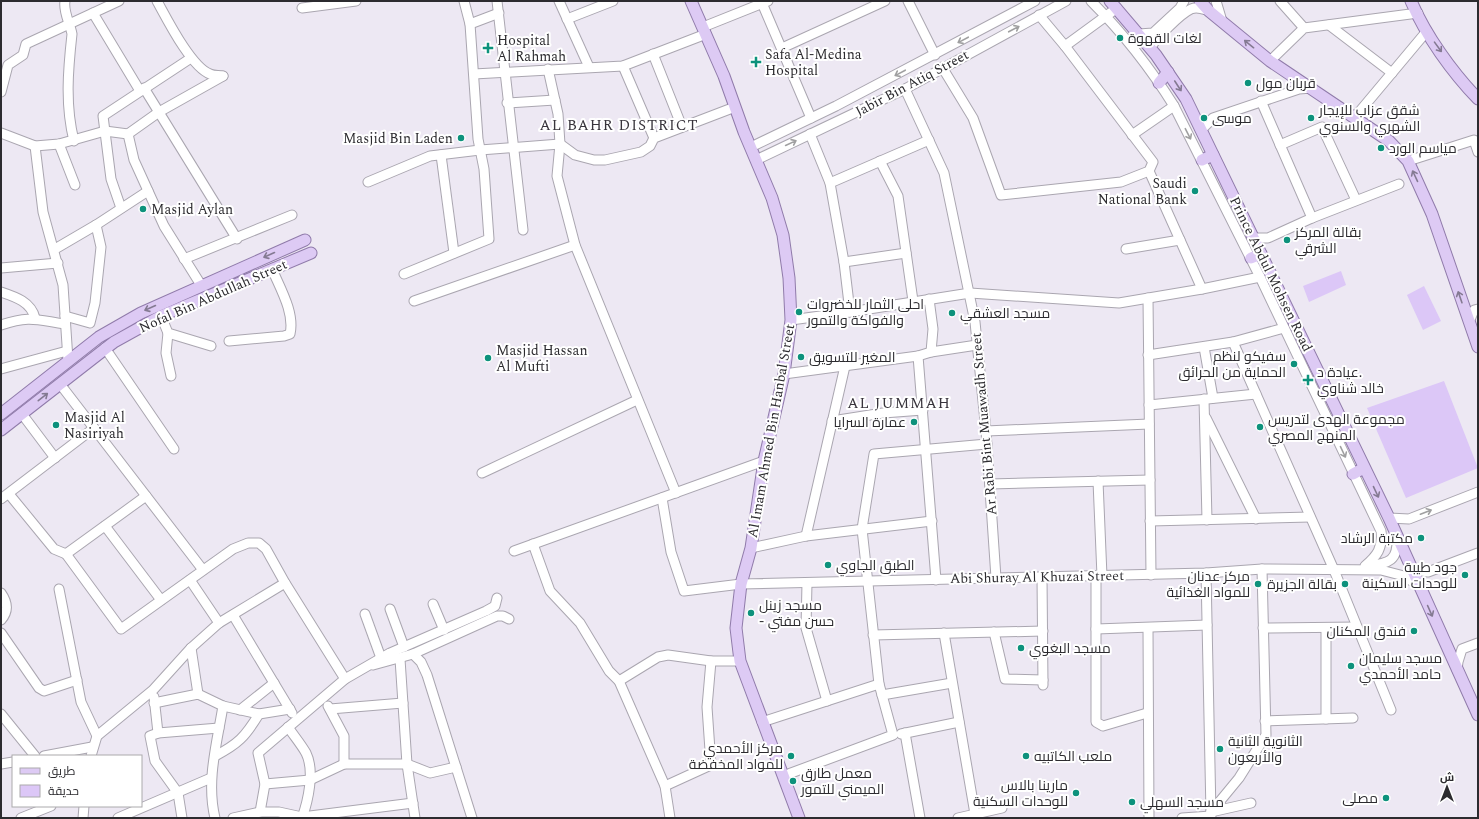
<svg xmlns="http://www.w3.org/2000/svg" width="1479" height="819" font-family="Spectral,Cairo,serif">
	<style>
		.green { fill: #dcc7f7 }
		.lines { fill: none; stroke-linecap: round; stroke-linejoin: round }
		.minor-casing { stroke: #aaa6b0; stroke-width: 11 }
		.major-casing { stroke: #907baa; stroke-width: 13 }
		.minor { stroke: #fff; stroke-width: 9 }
		.major { stroke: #ddcaf4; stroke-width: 11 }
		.oneway { stroke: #a0a0a1 }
		.oneway2 { stroke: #847a92 }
		.poi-dot { fill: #0d927c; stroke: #fff; stroke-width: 1.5 }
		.labels { text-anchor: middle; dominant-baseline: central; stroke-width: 4; stroke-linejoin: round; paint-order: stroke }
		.poi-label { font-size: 14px; fill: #2c2b2f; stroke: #fff; text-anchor: start }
		.street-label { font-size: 14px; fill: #2c2b2f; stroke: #fff }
		.neighbourhood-label { font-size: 15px; letter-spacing: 1px; fill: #38343c; stroke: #fff }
	</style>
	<rect width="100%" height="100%" fill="#ede8f3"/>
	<g class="green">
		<path d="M 1341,271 L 1346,285 L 1309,302 L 1303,286 Z"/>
		<path d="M 1424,286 L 1441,321 L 1423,330 L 1407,295 Z"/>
		<path d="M 1444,381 L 1478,468 L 1406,498 L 1367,408 Z"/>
	</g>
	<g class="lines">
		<g class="minor-casing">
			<g id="minor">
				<path d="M 65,1 C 63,12 70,23 72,34 C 68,70 65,105 74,141"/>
				<path d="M 157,1 C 167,19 191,67 210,74 C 214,76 219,75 223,76"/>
				<path d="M 497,1 L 523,230"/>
				<path d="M 559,1 L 589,67"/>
				<path d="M 908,1 L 935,55"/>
				<path d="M 1091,1 C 1122,32 1151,69 1174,106 L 1260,277 L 1381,531 C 1383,548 1377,556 1365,566"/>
				<path d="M 1216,1 L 1222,21"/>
				<path d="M 1280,1 L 1304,28"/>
				<path d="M 762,3 L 811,118"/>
				<path d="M 302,8 L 356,1"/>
				<path d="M 93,13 L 140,91"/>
				<path d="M 1039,15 L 1065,46 L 1117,8"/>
				<path d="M 567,19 L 613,1"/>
				<path d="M 470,24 L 499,13"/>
				<path d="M 1329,25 L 1392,73"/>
				<path d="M 703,27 L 768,1"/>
				<path d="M 1139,34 L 1153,33 L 1180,8 L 1184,1"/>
				<path d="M 782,48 L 885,1"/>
				<path d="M 1150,48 C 1157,38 1180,14 1191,9 C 1197,6 1203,9 1209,11"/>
				<path d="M 653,54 L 682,127"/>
				<path d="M 1270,61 L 1304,28 L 1418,13"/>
				<path d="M 623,66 L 654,138"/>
				<path d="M 942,67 L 973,118 L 1001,195 L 1121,182 L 1149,171 L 1153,162 L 1065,46"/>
				<path d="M 548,69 L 558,114 L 560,144 L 557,176 L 575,245 L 676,493"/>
				<path d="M 474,74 L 623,66 L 706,34"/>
				<path d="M 144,88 L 237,239"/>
				<path d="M 905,89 L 944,173 L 975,322 L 986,431 L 996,578"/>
				<path d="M 1,92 L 8,65 L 23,55 L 26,44 L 119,1"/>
				<path d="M 1261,101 L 1312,218"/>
				<path d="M 507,103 L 555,100"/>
				<path d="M 1355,117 L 1427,31"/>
				<path d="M 1202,129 L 1213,118 L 1299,89 L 1312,88"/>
				<path d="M 1,133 L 35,146 L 59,144 L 105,131 L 128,134 L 159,112 L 223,76"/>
				<path d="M 128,134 L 134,160 L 164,226 L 201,285"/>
				<path d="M 810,134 L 830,183 L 844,262 L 850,312"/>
				<path d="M 1132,135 L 1174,106"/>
				<path d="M 59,144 L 75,185"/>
				<path d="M 1280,145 L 1322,127 L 1356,200"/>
				<path d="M 35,146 L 43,212 L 63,285 L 68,360"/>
				<path d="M 751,147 L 836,106 L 1035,1"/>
				<path d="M 441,155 L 454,253"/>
				<path d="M 756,160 L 905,89 L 1066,1"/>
				<path d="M 880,161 L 898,196 L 913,301"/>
				<path d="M 1408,161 L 1474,140 L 1478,152"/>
				<path d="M 1149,171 L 1202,289"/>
				<path d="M 368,182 L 430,156 L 480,150 L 560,144 L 575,155 L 594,160 L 605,160 L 641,152 L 650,146 L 654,138 L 735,107"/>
				<path d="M 830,183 L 929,140"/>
				<path d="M 121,208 L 111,179 L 103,116 L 191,58"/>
				<path d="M 1252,238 L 1268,238 L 1312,218 L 1399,184"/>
				<path d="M 55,249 L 96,225 L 148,191"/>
				<path d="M 1126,249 L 1180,240"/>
				<path d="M 184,259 L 292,215"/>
				<path d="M 844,262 L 906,253"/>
				<path d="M 1,268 L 58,263"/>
				<path d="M 404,274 L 489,239 L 484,169 L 478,139 L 470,24 L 464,1"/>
				<path d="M 1,292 C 16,297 31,302 35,318"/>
				<path d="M 1148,298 L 1151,575"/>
				<path d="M 929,299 L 933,329 L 931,352"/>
				<path d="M 414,301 L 575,245"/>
				<path d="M 65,316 L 90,323 L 95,303 L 101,247 L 96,225"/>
				<path d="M 161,316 L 168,333 L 211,346"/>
				<path d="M 791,320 L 850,312 L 970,293 L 1119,303 L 1202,289 L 1260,277"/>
				<path d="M 1469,322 L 1474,310 L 1478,309"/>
				<path d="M 1,325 C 30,315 37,320 65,324"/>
				<path d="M 168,333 L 166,353 L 171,376"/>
				<path d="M 229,341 L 284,336 L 290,334 C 295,313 280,288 272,269"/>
				<path d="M 1233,342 L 1334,570 L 1391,710"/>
				<path d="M 1204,347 L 1213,398"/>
				<path d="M 105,348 L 174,449"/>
				<path d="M 1148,355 L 1233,342 L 1284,328"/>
				<path d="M 918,356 L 936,580"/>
				<path d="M 1,369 L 67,351"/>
				<path d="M 784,374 L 918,356 L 931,352 L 977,345"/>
				<path d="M 60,384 L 203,570"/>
				<path d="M 1204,399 L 1207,520"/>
				<path d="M 1149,405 L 1256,394"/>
				<path d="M 22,414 L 55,458"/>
				<path d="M 1206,418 L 1256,519"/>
				<path d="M 832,421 L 883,413 L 923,410"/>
				<path d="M 986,431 L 1149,424"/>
				<path d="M 482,473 L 637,400"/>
				<path d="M 1098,481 L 1102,576"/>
				<path d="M 990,484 L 1150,480"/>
				<path d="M 9,494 L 54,549 L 66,554 L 146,496"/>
				<path d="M 662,498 L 671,552 L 684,591 L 741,584 L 1206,573 L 1262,569 L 1381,570 L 1404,576 L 1419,586"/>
				<path d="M 1,499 L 94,428"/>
				<path d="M 1389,518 L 1409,519 L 1478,492"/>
				<path d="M 1150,521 L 1310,517"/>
				<path d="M 105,526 L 161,600"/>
				<path d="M 806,536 L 845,366"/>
				<path d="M 533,544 L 550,591 L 580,623 L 609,671 L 619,681 L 665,786 L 670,818"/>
				<path d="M 751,548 L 806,536 L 932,521"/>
				<path d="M 514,551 L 764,461"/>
				<path d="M 66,554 L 121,629 L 233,549 L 248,543 L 259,543 L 266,549 L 285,583 L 345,679"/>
				<path d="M 1369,566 C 1389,563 1398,561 1397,538"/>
				<path d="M 1410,569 L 1428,572 L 1478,553"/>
				<path d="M 1206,573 L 1211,814"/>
				<path d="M 1096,576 L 1096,722 L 1103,726 L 1147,713"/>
				<path d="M 1042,577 L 1043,685"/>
				<path d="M 190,580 L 219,623"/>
				<path d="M 807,583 L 806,628 L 827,701"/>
				<path d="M 59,589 L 81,702 L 97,736"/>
				<path d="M 1,593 C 8,603 9,611 1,620"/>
				<path d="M 433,604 L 444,630"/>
				<path d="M 390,609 L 404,647"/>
				<path d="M 365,614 L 381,658"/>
				<path d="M 233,615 L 292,713"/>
				<path d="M 1148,628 L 1149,818"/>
				<path d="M 1263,628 L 1357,627"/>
				<path d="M 1326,628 L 1326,719"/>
				<path d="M 1096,629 L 1207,625"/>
				<path d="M 994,632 L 1005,679 L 1043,680"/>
				<path d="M 1,633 L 39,688 L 44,691 L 77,680"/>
				<path d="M 944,633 L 975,814"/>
				<path d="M 873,635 L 1043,631"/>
				<path d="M 191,648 L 198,694"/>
				<path d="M 413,654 L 421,662 L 427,675 L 472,818"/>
				<path d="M 400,659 L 407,764 L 415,818"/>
				<path d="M 373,665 L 413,654 L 497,616 L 503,616 L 509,619"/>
				<path d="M 1457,670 L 1458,662 L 1462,649 L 1478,643"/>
				<path d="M 619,681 L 658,657 L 668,655 L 711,661 L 740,661"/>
				<path d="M 882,695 L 952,683"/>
				<path d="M 154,697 L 158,733"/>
				<path d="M 154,703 L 198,694 L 223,706 L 259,714 L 290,709"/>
				<path d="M 328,706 L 344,736 L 344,764"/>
				<path d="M 330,709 L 403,703"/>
				<path d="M 240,710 L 274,683"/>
				<path d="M 1,714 L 35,756"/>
				<path d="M 1265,721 L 1353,718"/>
				<path d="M 762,722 L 879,684"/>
				<path d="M 288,727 C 294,736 301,744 306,753 C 315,771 308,801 302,818"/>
				<path d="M 905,733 L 920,818"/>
				<path d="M 901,734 L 959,722"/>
				<path d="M 44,756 L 92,747"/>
				<path d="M 91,756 L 97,736 L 153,690 L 191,648 L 219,623 L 285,583"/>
				<path d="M 215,756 C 238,744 245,737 259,714"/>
				<path d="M 1,764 L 13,762"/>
				<path d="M 783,776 L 893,735 L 879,684 L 862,529 L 874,454 L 987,444"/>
				<path d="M 265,784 L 310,780 L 344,764 L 407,764 L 430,773 L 456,767"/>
				<path d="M 665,786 L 711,765 L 707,707 L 711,661"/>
				<path d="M 260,812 L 265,784 L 258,753 L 345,679 L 390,653 L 486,611 L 495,606 L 497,598"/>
				<path d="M 1211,812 L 1239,778 L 1266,735 L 1262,569"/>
				<path d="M 1211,812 L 1251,803"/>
				<path d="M 21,818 L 51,806"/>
				<path d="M 83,818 L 84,806"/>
				<path d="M 118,818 L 211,778"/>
				<path d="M 182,818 L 178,793 L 155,761 L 150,736 L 158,733 L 219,728"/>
				<path d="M 215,818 C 206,781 217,743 223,706"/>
				<path d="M 233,818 L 260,812 L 279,812 L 302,817 L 413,803"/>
				<path d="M 958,818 L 1002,808"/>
				<path d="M 1182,818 L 1211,816"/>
			</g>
		</g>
		<g class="major-casing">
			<g id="major">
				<path d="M 691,1 L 724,76 L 744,132 L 772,198 L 783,235 L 789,278 L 791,320 L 784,374 L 764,461 L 751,548 L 741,584 L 736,628 L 740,661 L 799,818"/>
				<path d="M 1110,1 L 1156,55 L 1186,99 L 1389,518 L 1478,715"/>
				<path d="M 1200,1 L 1209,11 L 1270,61 L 1389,141 L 1408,161 L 1432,214 L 1478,347"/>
				<path d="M 1411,1 C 1426,36 1452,72 1478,99"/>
				<path d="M 1159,83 L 1168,72"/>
				<path d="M 1202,160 L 1213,155"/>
				<path d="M 1251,258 L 1261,254"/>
				<path d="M 1,414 L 99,337 L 141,313 L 305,240"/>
				<path d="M 1,430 L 114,342 L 161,316 L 311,253"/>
				<path d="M 1353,474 L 1364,468"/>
			</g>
		</g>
		<use href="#minor" class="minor"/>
		<use href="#major" class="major"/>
	</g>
	<defs><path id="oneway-shaft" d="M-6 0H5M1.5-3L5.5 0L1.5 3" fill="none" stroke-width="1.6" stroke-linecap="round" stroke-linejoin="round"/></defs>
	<g class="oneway">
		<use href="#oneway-shaft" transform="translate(1014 29) rotate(-28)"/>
		<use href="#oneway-shaft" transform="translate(963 40) rotate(152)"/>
		<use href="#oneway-shaft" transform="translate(900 73) rotate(152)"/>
		<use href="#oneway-shaft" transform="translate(1188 134) rotate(63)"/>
		<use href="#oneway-shaft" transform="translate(791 143) rotate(-25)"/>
		<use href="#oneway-shaft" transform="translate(1343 452) rotate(65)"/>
		<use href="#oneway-shaft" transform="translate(1426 512) rotate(-21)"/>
	</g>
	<g class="oneway2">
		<use href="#oneway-shaft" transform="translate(1249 44) rotate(-141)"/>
		<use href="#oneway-shaft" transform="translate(1438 47) rotate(54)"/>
		<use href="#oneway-shaft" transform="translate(1178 86) rotate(57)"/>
		<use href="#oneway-shaft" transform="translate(1415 176) rotate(-115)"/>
		<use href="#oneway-shaft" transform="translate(269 255) rotate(156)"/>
		<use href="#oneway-shaft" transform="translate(1460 297) rotate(-109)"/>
		<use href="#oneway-shaft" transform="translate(150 308) rotate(156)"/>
		<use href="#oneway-shaft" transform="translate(43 397) rotate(-38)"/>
		<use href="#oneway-shaft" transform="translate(1376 492) rotate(65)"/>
		<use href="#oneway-shaft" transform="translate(1430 611) rotate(66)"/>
	</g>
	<g class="poi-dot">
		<circle cx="1120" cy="38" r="4"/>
		<path d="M486 42h4v4h4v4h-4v4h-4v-4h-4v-4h4z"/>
		<path d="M754 56h4v4h4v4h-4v4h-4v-4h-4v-4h4z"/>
		<circle cx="1248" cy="83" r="4"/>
		<circle cx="1204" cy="118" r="4"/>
		<circle cx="1311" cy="118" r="4"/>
		<circle cx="461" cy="138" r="4"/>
		<circle cx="1381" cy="148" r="4"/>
		<circle cx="1195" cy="191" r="4"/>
		<circle cx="143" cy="209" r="4"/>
		<circle cx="1287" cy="240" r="4"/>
		<circle cx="799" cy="312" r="4"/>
		<circle cx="952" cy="313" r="4"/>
		<circle cx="801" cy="357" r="4"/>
		<circle cx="488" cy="358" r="4"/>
		<circle cx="1294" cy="364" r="4"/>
		<path d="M1306 374h4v4h4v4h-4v4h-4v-4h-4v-4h4z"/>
		<circle cx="914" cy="422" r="4"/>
		<circle cx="56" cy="425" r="4"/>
		<circle cx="1260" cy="427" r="4"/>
		<circle cx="1421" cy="538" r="4"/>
		<circle cx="828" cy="565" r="4"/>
		<circle cx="1465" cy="575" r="4"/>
		<circle cx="1258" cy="584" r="4"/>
		<circle cx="1345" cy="584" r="4"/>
		<circle cx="751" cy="613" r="4"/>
		<circle cx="1414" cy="631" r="4"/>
		<circle cx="1021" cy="648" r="4"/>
		<circle cx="1351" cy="666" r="4"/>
		<circle cx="1220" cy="749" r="4"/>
		<circle cx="791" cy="756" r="4"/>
		<circle cx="1026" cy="756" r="4"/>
		<circle cx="793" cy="781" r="4"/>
		<circle cx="1076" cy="793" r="4"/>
		<circle cx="1386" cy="798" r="4"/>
		<circle cx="1132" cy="802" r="4"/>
	</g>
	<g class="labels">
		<g class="poi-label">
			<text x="1128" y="38">لغات القهوة</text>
			<text x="497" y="40">Hospital<tspan x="497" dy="16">Al Rahmah</tspan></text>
			<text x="765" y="54">Safa Al-Medina<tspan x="765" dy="16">Hospital</tspan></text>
			<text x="1256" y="83">قربان مول</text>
			<text x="1319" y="110">شقق عزاب للإيجار<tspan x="1319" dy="16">الشهري والسنوي</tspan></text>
			<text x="1212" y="118">موسى</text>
			<text x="453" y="138" text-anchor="end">Masjid Bin Laden</text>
			<text x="1389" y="148">مياسم الورد</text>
			<text x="1187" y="183" text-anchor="end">Saudi<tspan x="1187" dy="16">National Bank</tspan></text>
			<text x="151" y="209">Masjid Aylan</text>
			<text x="1295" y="232">بقالة المركز<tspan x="1295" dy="16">الشرقي</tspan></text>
			<text x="807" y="304">احلى الثمار للخضروات<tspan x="807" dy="16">والفواكة والتمور</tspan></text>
			<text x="960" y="313">مسجد العشقي</text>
			<text x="496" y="350">Masjid Hassan<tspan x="496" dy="16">Al Mufti</tspan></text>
			<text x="1286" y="356" text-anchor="end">سفيكو لنظم<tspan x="1286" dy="16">الحماية من الحرائق</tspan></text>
			<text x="809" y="357">المغير للتسويق</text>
			<text x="1317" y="372">عيادة د.<tspan x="1317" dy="16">خالد شناوي</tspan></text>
			<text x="64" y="417">Masjid Al<tspan x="64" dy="16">Nasiriyah</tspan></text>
			<text x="1268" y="419">مجموعة الهدى لتدريس<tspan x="1268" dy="16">المنهج المصري</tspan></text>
			<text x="906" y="422" text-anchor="end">عمارة السرايا</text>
			<text x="1413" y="538" text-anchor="end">مكتبة الرشاد</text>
			<text x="836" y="565">الطبق الجاوي</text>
			<text x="1457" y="567" text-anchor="end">جود طيبة<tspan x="1457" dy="16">للوحدات السكينة</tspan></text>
			<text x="1250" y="576" text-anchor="end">مركز عدنان<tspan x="1250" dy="16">للمواد الغذائية</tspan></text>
			<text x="1337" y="584" text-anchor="end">بقالة الجزيرة</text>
			<text x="759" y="605">مسجد زينل<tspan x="759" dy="16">- حسن مفتي</tspan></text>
			<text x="1406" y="631" text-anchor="end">فندق المكنان</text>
			<text x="1029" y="648">مسجد البغوي</text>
			<text x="1359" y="658">مسجد سليمان<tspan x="1359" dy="16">حامد الأحمدي</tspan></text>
			<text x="1228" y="741">الثانوية الثانية<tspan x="1228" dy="16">والأربعون</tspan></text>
			<text x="783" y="748" text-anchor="end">مركز الأحمدي<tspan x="783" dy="16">للمواد المخفضة</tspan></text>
			<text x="1034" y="756">ملعب الكاتبيه</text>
			<text x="801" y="773">معمل طارق<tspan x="801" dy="16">الميمني للتمور</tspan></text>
			<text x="1068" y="785" text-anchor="end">مارينا بالاس<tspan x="1068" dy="16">للوحدات السكنية</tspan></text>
			<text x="1378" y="798" text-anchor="end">مصلى</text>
			<text x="1140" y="802">مسجد السهلي</text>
		</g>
		<g class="street-label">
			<text transform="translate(912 83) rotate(-28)">Jabir Bin Atiq Street</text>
			<text transform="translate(1271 274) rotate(64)">Prince Abdul Mohsen Road</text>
			<text transform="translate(213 296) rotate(-24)">Nofal Bin Abdullah Street</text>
			<text transform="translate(984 424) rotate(-95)">Ar Rabi Bint Muawadh Street</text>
			<text transform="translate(771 431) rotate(-80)">Al Imam Ahmed Bin Hanbal Street</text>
			<text transform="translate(1037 577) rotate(-1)">Abi Shuray Al Khuzai Street</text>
		</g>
		<g class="neighbourhood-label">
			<text x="619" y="125">AL BAHR DISTRICT</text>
			<text x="899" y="403">AL JUMMAH</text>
		</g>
	</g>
	<rect width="1479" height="819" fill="none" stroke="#2c2b2f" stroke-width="4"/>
	<rect x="12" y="755" width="130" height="52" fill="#ffffff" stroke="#abaaac"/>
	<rect x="20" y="768" width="20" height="6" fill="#ddcaf4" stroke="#abaaac"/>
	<text x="48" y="775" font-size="12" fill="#2c2b2f">طريق</text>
	<rect x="20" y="785" width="20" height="12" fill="#dcc7f7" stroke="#abaaac"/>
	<text x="48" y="795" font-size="12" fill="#2c2b2f">حديقة</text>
	<g transform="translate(1447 787)" stroke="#ffffff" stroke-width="3" paint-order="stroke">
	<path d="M0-3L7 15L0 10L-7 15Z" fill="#2c2b2f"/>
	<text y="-6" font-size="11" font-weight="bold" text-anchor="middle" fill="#2c2b2f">ش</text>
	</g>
</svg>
